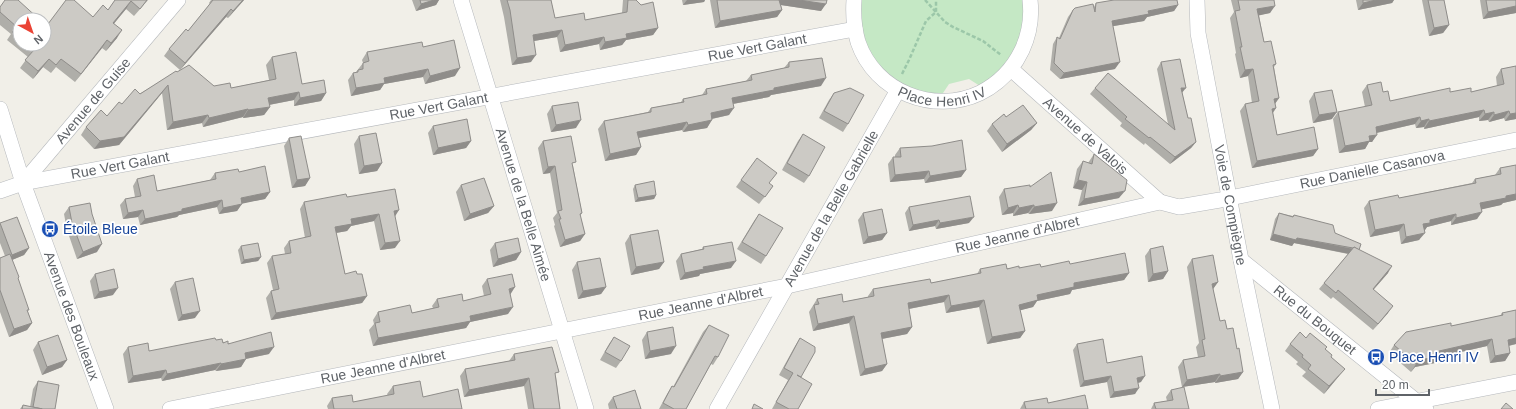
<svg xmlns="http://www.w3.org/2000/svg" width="1516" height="409" font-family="Helvetica,sans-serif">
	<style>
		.green { fill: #c5e8c5 }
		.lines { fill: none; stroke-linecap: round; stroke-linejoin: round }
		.street-casing { stroke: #b5b8bc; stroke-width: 16 }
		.path { stroke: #9cc7a9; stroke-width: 2.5; stroke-dasharray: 4 2; stroke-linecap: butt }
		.street { stroke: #fff; stroke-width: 15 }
		.wall { fill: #afaea9 }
		.shaded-wall { fill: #8f8d8a }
		.building { fill: #cccac5; stroke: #8f8d8a }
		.labels { text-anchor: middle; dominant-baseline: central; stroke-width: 3.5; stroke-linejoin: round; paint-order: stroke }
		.street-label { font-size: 14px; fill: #5f6368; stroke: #fff }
		.transit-label { font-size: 14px; fill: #164399; stroke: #fff; text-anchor: start }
	</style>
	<rect width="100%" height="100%" fill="#f1efe8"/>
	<path class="green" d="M 861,0 L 1024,0 L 1025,17 L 1015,52 L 999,72 L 980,86 L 969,79 L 949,84 L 941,96 C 897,89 864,66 860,19 C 859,13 861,6 861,0 Z"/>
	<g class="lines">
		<g class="street-casing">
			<g id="street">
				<path id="s1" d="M 461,0 L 586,409"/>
				<path id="s2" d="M 854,0 C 853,14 854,28 858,42 C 875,92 934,115 980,93 C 998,84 1013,69 1022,50 C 1029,35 1032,17 1030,0"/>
				<path id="s3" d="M 1197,0 L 1198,33 L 1241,260 L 1272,409"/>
				<path id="s4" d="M 1011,69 L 1160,202"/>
				<path id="s5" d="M 0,109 L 23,183 L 106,409"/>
				<path id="s6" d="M 23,183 L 178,0"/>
				<path id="s7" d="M 0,191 L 23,183 L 855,29"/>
				<path id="s8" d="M 1241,260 L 1426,409"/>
				<path id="s9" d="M 170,409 L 787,286 L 1160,202 L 1179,207 L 1220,200 L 1516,140"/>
				<path id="s10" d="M 717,409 L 898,90"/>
				<path d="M 1378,409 L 1516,382"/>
			</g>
		</g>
		<g class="path">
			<path d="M 925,0 L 945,22 L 953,27 L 983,41 L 1001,55"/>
			<path d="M 902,74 L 909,60 L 926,21 L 936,12 L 936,0"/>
		</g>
		<use href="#street" class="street"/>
	</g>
	<g class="wall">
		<path d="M 115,0 L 148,0 L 134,16 L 126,9 L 114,23 L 117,38 L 106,51 L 102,48 L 75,82 L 56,67 L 51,73 L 43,67 L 33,79 L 20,68 L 28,57 L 7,40 L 11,34 L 0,25 L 0,7 L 20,20 L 20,44 L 44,44 L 48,24 L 93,17 L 108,10 Z"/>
		<path d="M 211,0 L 244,0 L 228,18 L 226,17 L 180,70 L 164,56 L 169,49 L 188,31 L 210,4 L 209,3 Z"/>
		<path d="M 412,0 L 439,0 L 436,5 L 416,11 Z"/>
		<path d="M 500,0 L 551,0 L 555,18 L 585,20 L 622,13 L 623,0 L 636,0 L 658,28 L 653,35 L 626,40 L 622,45 L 600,50 L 599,44 L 560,52 L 557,37 L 534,41 L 531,62 L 512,65 L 504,17 Z"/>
		<path d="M 682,0 L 705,0 L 704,2 L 683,5 Z"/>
		<path d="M 710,0 L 827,0 L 821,11 L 781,5 L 782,10 L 777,17 L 715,28 Z"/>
		<path d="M 1231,0 L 1274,0 L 1270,13 L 1259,15 L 1264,42 L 1276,64 L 1274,67 L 1279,98 L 1275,104 L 1276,108 L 1273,113 L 1277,135 L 1318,149 L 1313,156 L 1252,168 L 1240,111 L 1245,104 L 1252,103 L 1248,76 L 1240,78 L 1235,54 L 1236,53 L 1230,18 L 1234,12 Z"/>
		<path d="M 1356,0 L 1394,0 L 1392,3 L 1358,10 Z"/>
		<path d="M 1422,0 L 1444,0 L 1449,25 L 1443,33 L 1429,36 Z"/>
		<path d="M 1480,0 L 1516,0 L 1516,13 L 1483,19 Z"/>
		<path d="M 1096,3 L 1178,5 L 1174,11 L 1147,17 L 1144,21 L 1113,26 L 1115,69 L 1060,79 L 1050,70 L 1053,44 L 1057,37 L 1059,38 L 1068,17 L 1073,10 L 1094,7 Z"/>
		<path d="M 423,47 L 455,76 L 425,84 L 423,77 L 384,84 L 380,90 L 351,96 L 348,80 L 353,73 L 356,72 L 363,63 L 362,60 L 367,52 Z"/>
		<path d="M 272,57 L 302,84 L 326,93 L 321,101 L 294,106 L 294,100 L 269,105 L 270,107 L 264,115 L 243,118 L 243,117 L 203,127 L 202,123 L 167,130 L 162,93 L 119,145 L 94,149 L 81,135 L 86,127 L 107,116 L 122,104 L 177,72 L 214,86 L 231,88 L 269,80 L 266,65 Z"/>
		<path d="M 789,62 L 821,86 L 771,95 L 769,97 L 733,104 L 729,115 L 712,119 L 707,128 L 683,132 L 682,130 L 639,138 L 641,147 L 636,155 L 605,161 L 598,129 L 604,121 L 648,112 L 651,108 L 681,102 L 683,99 L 702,95 L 706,89 L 746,81 L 751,75 L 784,68 Z"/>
		<path d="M 1161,62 L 1182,92 L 1188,118 L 1196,142 L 1191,148 L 1170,164 L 1145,143 L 1144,145 L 1120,126 L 1122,123 L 1090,94 L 1095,88 L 1168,124 L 1157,69 Z"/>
		<path d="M 1516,66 L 1516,119 L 1505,121 L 1504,118 L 1489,122 L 1488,120 L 1479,121 L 1479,117 L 1424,129 L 1424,127 L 1416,128 L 1415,124 L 1377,133 L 1372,142 L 1369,142 L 1365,149 L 1339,153 L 1333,119 L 1338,112 L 1365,107 L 1362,92 L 1367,85 L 1383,92 L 1390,101 L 1450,92 L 1471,92 L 1497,86 L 1496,77 L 1501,69 Z"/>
		<path d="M 834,93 L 848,124 L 843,132 L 819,118 L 829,100 Z"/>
		<path d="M 1314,93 L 1332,119 L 1313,123 L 1309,101 Z"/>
		<path d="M 552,106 L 576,128 L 551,132 L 547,114 Z"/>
		<path d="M 1006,117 L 1037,123 L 1031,130 L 1002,152 L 987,131 L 992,124 Z"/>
		<path d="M 433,126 L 471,141 L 466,148 L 433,155 L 428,133 Z"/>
		<path d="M 803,134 L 809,176 L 804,183 L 782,170 L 798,141 Z"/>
		<path d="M 359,136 L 382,163 L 377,171 L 359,174 L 354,144 Z"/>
		<path d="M 289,138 L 310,178 L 305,186 L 292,188 L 284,146 Z"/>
		<path d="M 543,141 L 573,166 L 582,213 L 580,216 L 585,234 L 580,241 L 560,247 L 554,226 L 555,225 L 553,218 L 557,213 L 550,173 L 543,174 L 538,148 Z"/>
		<path d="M 900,148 L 966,170 L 961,177 L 925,183 L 924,179 L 890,182 L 888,164 L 893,157 L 895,157 L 895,155 Z"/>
		<path d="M 1094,154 L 1119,198 L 1078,206 L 1082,190 L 1073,188 L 1077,169 L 1083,161 L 1088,163 Z"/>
		<path d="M 1516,165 L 1516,200 L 1503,203 L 1501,205 L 1481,209 L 1477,219 L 1451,225 L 1451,221 L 1427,227 L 1425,230 L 1424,230 L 1419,240 L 1401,244 L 1399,231 L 1370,237 L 1364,208 L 1369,201 L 1399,198 L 1472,183 L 1475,179 L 1495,175 L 1500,168 Z"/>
		<path d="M 239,172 L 270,192 L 265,199 L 242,203 L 237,211 L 219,214 L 217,207 L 179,215 L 177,217 L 140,225 L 138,217 L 123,219 L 120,205 L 125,199 L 135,197 L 133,186 L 137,179 L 157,191 L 210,180 L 215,173 Z"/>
		<path d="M 741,180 L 773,186 L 759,204 L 736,187 Z"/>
		<path d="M 461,185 L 494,206 L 488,213 L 464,221 L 456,192 Z"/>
		<path d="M 635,185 L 656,195 L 654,199 L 635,202 L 633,189 Z"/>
		<path d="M 1030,187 L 1052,211 L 1029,214 L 1028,213 L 1013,216 L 1013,213 L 1002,215 L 999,197 L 1004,189 Z"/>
		<path d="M 347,197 L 395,216 L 395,248 L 380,250 L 374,221 L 351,226 L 347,231 L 336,233 L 345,274 L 357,274 L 367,296 L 362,303 L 271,320 L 266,298 L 271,291 L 273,290 L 267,263 L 272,256 L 285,254 L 284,248 L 289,241 L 305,238 L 300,209 L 304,202 Z"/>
		<path d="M 69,207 L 97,252 L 77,259 L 67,230 L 64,214 Z"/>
		<path d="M 909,207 L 969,223 L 936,229 L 935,226 L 909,231 L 905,213 Z"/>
		<path d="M 863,213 L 887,233 L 882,240 L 863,244 L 858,220 Z"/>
		<path d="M 1279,213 L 1293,216 L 1294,215 L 1335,233 L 1359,250 L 1388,273 L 1373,290 L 1388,313 L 1373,330 L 1333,297 L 1331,299 L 1319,289 L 1324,283 L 1348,254 L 1294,243 L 1292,246 L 1270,240 L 1275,219 Z"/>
		<path d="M 759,214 L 766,256 L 761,264 L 737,249 L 754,221 Z"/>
		<path d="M 0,224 L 29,248 L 24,255 L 12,260 L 28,312 L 32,323 L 27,330 L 9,337 L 0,312 L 0,258 L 5,256 L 0,243 Z"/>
		<path d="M 630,235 L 664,262 L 659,269 L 631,275 L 625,243 Z"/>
		<path d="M 495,243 L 521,252 L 516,260 L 493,267 L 490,250 Z"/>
		<path d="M 241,246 L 261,257 L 258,261 L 241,264 L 238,250 Z"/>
		<path d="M 703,247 L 731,268 L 700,274 L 699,276 L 680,280 L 676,261 L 681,254 L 702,249 Z"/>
		<path d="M 1150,249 L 1168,271 L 1163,279 L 1148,282 L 1145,256 Z"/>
		<path d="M 1192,259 L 1218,282 L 1213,289 L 1220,321 L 1227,329 L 1237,349 L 1243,372 L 1238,379 L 1215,383 L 1215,382 L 1182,387 L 1178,367 L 1183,360 L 1198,357 L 1196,347 L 1199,343 L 1187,267 Z"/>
		<path d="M 577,262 L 606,287 L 601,294 L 578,299 L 572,270 Z"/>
		<path d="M 1070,264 L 1129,273 L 1124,280 L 1072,290 L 1070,294 L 1037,301 L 1033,307 L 1020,310 L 1025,331 L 1020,338 L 987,344 L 979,307 L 946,313 L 944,302 L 909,309 L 912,327 L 907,334 L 882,339 L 887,364 L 882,371 L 860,376 L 849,323 L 813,331 L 809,312 L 817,299 L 843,302 L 868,297 L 868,296 L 873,289 L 931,283 L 977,274 L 980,269 L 1041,267 Z"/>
		<path d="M 95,274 L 113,295 L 94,299 L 90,281 Z"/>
		<path d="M 487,279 L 510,294 L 508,314 L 470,322 L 466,328 L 373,346 L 369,330 L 374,324 L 373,320 L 378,312 L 412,313 L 433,308 L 432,306 L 437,299 L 463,301 L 484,296 L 482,286 Z"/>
		<path d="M 175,282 L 195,318 L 178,321 L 170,289 Z"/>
		<path d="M 1516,310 L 1516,344 L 1509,346 L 1510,353 L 1505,361 L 1490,363 L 1487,346 L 1439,357 L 1435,363 L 1415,367 L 1411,372 L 1389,353 L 1394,345 L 1451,326 L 1500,316 L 1502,313 Z"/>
		<path d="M 709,325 L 718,357 L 713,365 L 711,364 L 686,409 L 659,409 L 667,394 L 672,386 L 673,387 L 703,332 Z"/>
		<path d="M 647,332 L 671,354 L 645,359 L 642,340 Z"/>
		<path d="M 614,337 L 621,361 L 616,368 L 600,360 L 609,344 Z"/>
		<path d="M 800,338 L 801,378 L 798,409 L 772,409 L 788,380 L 779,375 L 795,346 Z"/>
		<path d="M 1306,338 L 1325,349 L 1331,357 L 1339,376 L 1324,394 L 1302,376 L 1306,372 L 1296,364 L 1298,362 L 1285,351 L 1290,344 Z"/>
		<path d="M 216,340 L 269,354 L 246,359 L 241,367 L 238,368 L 216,371 L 215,370 L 162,381 L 161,378 L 128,383 L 123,354 L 128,347 L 149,351 Z"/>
		<path d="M 38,342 L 67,360 L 62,367 L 42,375 L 33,350 Z"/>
		<path d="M 1077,344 L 1107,363 L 1141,382 L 1138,383 L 1135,394 L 1110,398 L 1107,382 L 1080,387 L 1073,350 Z"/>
		<path d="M 514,354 L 556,377 L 560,409 L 528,409 L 524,386 L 464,397 L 460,376 L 465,369 L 509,361 Z"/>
		<path d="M 38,381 L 55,409 L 20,409 L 23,405 L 30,407 L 33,389 Z"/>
		<path d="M 393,386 L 423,397 L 462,409 L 328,409 L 327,406 L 332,398 L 353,402 L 388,396 L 387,394 Z"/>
		<path d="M 1171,390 L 1189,409 L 1151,409 L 1154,403 L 1167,401 L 1166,397 Z"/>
		<path d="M 613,397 L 641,409 L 609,409 L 608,404 Z"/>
		<path d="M 1024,402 L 1048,403 L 1088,409 L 1020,409 Z"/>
	</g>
	<g class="shaded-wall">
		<path d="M 243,0 L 244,0 L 228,18 L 233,11 Z"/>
		<path d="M 434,0 L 439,0 L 436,5 L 416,11 L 421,4 Z"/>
		<path d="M 687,0 L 705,0 L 704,2 L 683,5 Z"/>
		<path d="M 777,0 L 799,0 L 826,4 L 821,11 L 774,4 Z"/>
		<path d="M 1376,0 L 1394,0 L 1392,3 L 1358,10 L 1363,3 Z"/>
		<path d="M 131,1 L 126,9 L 108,31 L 113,23 Z"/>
		<path d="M 1178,5 L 1174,11 L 1147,17 L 1144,21 L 1108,27 L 1112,21 L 1148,11 Z"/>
		<path d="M 1275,6 L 1270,13 L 1252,17 L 1257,9 Z"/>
		<path d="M 1516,6 L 1516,13 L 1483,19 L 1488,12 Z"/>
		<path d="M 231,9 L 226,17 L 180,70 L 185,63 Z"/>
		<path d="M 782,10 L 777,17 L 715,28 L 720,21 Z"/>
		<path d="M 1449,25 L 1443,33 L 1429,36 L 1434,28 Z"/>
		<path d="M 658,28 L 653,35 L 626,40 L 622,45 L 600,50 L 605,42 L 626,34 Z"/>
		<path d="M 122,30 L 117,38 L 106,51 L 111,43 Z"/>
		<path d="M 562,30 L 557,37 L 528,42 L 533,35 Z"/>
		<path d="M 604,37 L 599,44 L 560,52 L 565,45 Z"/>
		<path d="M 107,40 L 102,48 L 75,82 L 81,74 Z"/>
		<path d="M 536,55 L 531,62 L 512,65 L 517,58 Z"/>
		<path d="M 49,59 L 43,67 L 33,79 L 38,71 Z"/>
		<path d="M 1120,62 L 1115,69 L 1060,79 L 1064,73 Z"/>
		<path d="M 460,68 L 455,76 L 425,84 L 430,76 Z"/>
		<path d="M 428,69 L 423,77 L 384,84 L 380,90 L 351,96 L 356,88 L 384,78 Z"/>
		<path d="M 1253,69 L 1248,76 L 1240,78 L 1245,70 Z"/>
		<path d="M 826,78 L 821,86 L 771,95 L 769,97 L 727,105 L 732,98 L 774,88 Z"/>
		<path d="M 168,85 L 162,93 L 119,145 L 94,149 L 100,141 Z"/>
		<path d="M 1181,88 L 1186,88 L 1181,94 Z"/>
		<path d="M 299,92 L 294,100 L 263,106 L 268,98 Z"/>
		<path d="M 326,93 L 321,101 L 294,106 L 300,98 Z"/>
		<path d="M 1279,98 L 1274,105 L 1274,99 Z"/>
		<path d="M 270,107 L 264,115 L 243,118 L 248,110 Z"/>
		<path d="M 734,108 L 729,115 L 706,120 L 711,113 Z"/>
		<path d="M 1276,108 L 1271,115 L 1272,109 Z"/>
		<path d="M 248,109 L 243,117 L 203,127 L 209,118 Z"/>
		<path d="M 1484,110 L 1479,117 L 1424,129 L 1429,121 Z"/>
		<path d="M 1509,111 L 1504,118 L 1489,122 L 1494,115 Z"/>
		<path d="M 1337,112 L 1332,119 L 1313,123 L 1319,115 Z"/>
		<path d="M 1494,112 L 1488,120 L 1479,121 L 1485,114 Z"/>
		<path d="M 1516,113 L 1516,119 L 1505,121 L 1510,114 Z"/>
		<path d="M 208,115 L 202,123 L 167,130 L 173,122 Z"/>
		<path d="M 1420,117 L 1415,124 L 1371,134 L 1376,127 Z"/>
		<path d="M 1429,119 L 1424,127 L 1416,128 L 1421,121 Z"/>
		<path d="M 581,120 L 576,128 L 551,132 L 556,125 Z"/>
		<path d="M 712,120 L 707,128 L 683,132 L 688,125 Z"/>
		<path d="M 687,122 L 682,130 L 632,139 L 637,132 Z"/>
		<path d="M 1037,123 L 1031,130 L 1002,152 L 1007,144 Z"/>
		<path d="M 1377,135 L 1372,142 L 1369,142 L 1365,149 L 1339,153 L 1345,146 L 1369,136 Z"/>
		<path d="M 471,141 L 466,148 L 433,155 L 438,148 Z"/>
		<path d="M 1196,142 L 1191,148 L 1170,164 L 1175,157 Z"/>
		<path d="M 641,147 L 636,155 L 605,161 L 610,154 Z"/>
		<path d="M 1318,149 L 1313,156 L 1252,168 L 1257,161 Z"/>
		<path d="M 382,163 L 377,171 L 359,174 L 364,166 Z"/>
		<path d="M 555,166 L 550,173 L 543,174 L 548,167 Z"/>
		<path d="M 966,170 L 961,177 L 925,183 L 930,176 Z"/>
		<path d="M 929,171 L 924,179 L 890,182 L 895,175 Z"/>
		<path d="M 310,178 L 305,186 L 292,188 L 297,180 Z"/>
		<path d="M 1078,180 L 1087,182 L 1082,190 L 1073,188 Z"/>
		<path d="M 1125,191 L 1119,198 L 1078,206 L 1084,199 Z"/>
		<path d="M 270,192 L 265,199 L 236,205 L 241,198 Z"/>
		<path d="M 1516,194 L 1516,200 L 1503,203 L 1501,205 L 1475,211 L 1480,203 L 1506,196 Z"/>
		<path d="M 656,195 L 654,199 L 635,202 L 638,198 Z"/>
		<path d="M 222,200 L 217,207 L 179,215 L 177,217 L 140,225 L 145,219 L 182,209 Z"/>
		<path d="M 1057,203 L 1052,211 L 1029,214 L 1034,207 Z"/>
		<path d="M 242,204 L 237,211 L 219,214 L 223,208 Z"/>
		<path d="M 1018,205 L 1013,213 L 1002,215 L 1008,208 Z"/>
		<path d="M 1034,205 L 1028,213 L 1013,216 L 1019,208 Z"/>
		<path d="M 494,206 L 488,213 L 464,221 L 470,214 Z"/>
		<path d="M 143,210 L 138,217 L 123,219 L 128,213 Z"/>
		<path d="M 399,210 L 394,218 L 394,211 Z"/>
		<path d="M 1482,212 L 1477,219 L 1451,225 L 1456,218 Z"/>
		<path d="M 379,214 L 374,221 L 351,226 L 347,231 L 330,234 L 335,227 L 351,219 Z"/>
		<path d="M 1456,214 L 1451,221 L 1427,227 L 1425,230 L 1418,232 L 1423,224 L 1430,220 Z"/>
		<path d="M 974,217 L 969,223 L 936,229 L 940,223 Z"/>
		<path d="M 939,220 L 935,226 L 909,231 L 913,225 Z"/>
		<path d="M 1404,224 L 1399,231 L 1370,237 L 1375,230 Z"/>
		<path d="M 887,233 L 882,240 L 863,244 L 868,237 Z"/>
		<path d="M 1425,233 L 1419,240 L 1401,244 L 1406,237 Z"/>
		<path d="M 585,234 L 580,241 L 560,247 L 565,240 Z"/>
		<path d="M 1273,234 L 1297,238 L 1359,250 L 1355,255 L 1294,243 L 1292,246 L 1270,240 Z"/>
		<path d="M 400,241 L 395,248 L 380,250 L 385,243 Z"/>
		<path d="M 102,244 L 97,252 L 77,259 L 83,252 Z"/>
		<path d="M 29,248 L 24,255 L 7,262 L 12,255 Z"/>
		<path d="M 521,252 L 516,260 L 493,267 L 498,259 Z"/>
		<path d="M 261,257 L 258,261 L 241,264 L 244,260 Z"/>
		<path d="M 736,261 L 731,268 L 700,274 L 699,276 L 680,280 L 685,273 L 703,267 Z"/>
		<path d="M 664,262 L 659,269 L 631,275 L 636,267 Z"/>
		<path d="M 1392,266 L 1388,273 L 1368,296 L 1373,289 Z"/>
		<path d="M 1168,271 L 1163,279 L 1148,282 L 1153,274 Z"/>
		<path d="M 1129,273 L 1124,280 L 1072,290 L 1070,294 L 1037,301 L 1033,307 L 1014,312 L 1019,305 L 1037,295 L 1074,283 Z"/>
		<path d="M 1218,282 L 1213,289 L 1212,284 Z"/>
		<path d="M 515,287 L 510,295 L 509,289 Z"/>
		<path d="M 606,287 L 601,294 L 578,299 L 583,291 Z"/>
		<path d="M 118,288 L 113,295 L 94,299 L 99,292 Z"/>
		<path d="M 949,295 L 944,302 L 903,310 L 908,303 Z"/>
		<path d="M 367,296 L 362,303 L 271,320 L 276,313 Z"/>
		<path d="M 984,300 L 979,307 L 946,313 L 951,306 Z"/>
		<path d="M 1393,306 L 1388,313 L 1373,330 Z"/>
		<path d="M 513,307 L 508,314 L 470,322 L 466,328 L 373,346 L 378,338 L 470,316 Z"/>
		<path d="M 200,311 L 195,318 L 178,321 L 182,315 Z"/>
		<path d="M 854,316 L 849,323 L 813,331 L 818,324 Z"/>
		<path d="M 32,323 L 27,330 L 9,337 L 14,329 Z"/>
		<path d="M 912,327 L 907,334 L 876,340 L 881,333 Z"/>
		<path d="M 1025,331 L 1020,338 L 987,344 L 992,337 Z"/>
		<path d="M 1516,338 L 1516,344 L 1502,347 L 1508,340 Z"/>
		<path d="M 1492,339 L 1487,346 L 1439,357 L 1435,363 L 1415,367 L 1411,372 L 1416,364 L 1420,360 L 1439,351 Z"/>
		<path d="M 676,346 L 671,354 L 645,359 L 650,351 Z"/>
		<path d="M 274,347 L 269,354 L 240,360 L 245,353 Z"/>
		<path d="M 1510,353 L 1505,361 L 1490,363 L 1495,356 Z"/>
		<path d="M 246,359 L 241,367 L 216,371 L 221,364 Z"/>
		<path d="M 67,360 L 62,367 L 42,375 L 47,367 Z"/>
		<path d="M 221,363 L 215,370 L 162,381 L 167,374 Z"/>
		<path d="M 887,364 L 882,371 L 860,376 L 865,369 Z"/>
		<path d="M 1345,369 L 1339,376 L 1324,394 L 1329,386 Z"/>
		<path d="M 166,370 L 161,378 L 128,383 L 133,376 Z"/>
		<path d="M 1243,372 L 1238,379 L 1215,383 L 1220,376 Z"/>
		<path d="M 1220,374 L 1215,382 L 1182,387 L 1187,380 Z"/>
		<path d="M 1111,376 L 1107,382 L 1080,387 L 1084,381 Z"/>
		<path d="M 1145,376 L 1141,382 L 1133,384 L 1137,378 Z"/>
		<path d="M 529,378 L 524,386 L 464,397 L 469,390 Z"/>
		<path d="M 1139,388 L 1135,394 L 1110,398 L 1114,392 Z"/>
	</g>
	<g class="building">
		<path d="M 5,0 L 18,0 L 40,20 L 20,20 L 20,39 L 12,32 L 17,27 L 0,12 L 0,7 Z"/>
		<path d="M 66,0 L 74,0 L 93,17 L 103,5 L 108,10 L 115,0 L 147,0 L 140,9 L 131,1 L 113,23 L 122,30 L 111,43 L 107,40 L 81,74 L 61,59 L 56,65 L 49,59 L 38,71 L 25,60 L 34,50 L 26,44 L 44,44 L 44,21 L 48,24 Z"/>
		<path d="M 213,0 L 243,0 L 233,11 L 231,9 L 185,63 L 169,49 L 186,29 L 188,31 Z"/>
		<path d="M 420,0 L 434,0 L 421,4 Z"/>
		<path d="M 507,0 L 551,0 L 555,18 L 584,13 L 585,20 L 627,12 L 628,0 L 636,0 L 641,5 L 653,2 L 658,28 L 626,34 L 627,38 L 605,42 L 604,37 L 565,45 L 562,30 L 533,35 L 536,55 L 517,58 L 510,10 Z"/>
		<path d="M 717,0 L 779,0 L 782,10 L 720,21 Z"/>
		<path d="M 799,0 L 827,0 L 826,4 Z"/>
		<path d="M 1114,0 L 1177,0 L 1178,5 L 1148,11 L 1149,14 L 1112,21 L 1120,62 L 1064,73 L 1054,63 L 1057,37 L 1060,39 L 1073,10 L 1075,8 L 1093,4 L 1095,12 L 1096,3 Z"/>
		<path d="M 1238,0 L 1274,0 L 1275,6 L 1257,9 L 1264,42 L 1271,41 L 1276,64 L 1273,65 L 1279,98 L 1274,99 L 1276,108 L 1272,109 L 1277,135 L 1314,127 L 1318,149 L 1257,161 L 1245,104 L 1259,101 L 1253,69 L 1245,70 L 1240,47 L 1242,47 L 1235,11 L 1240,10 Z"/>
		<path d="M 1363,0 L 1376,0 L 1363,3 Z"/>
		<path d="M 1428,0 L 1444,0 L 1449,25 L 1434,28 Z"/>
		<path d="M 1486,0 L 1516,0 L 1516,6 L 1488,12 Z"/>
		<path d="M 454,40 L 460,68 L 430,76 L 428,69 L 384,78 L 385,83 L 356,88 L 353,73 L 358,72 L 358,70 L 363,69 L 363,63 L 369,61 L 367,52 L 422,42 L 423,47 Z"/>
		<path d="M 296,52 L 302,84 L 324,80 L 326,93 L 300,98 L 299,92 L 268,98 L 270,107 L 248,110 L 248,109 L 209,118 L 208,115 L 173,122 L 168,85 L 124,137 L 100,141 L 86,127 L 101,110 L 107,116 L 119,102 L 122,104 L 135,89 L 140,94 L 176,71 L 177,72 L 189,65 L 214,86 L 230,83 L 231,88 L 276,79 L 272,57 Z"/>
		<path d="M 822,58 L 826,78 L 774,88 L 774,90 L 732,98 L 734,108 L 711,113 L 712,120 L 688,125 L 687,122 L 637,132 L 641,147 L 610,154 L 604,121 L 651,112 L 651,108 L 684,102 L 683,99 L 707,94 L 706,89 L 752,80 L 751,75 L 789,67 L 789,62 Z"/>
		<path d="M 1180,59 L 1186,88 L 1181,88 L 1188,118 L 1191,118 L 1196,142 L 1175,157 L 1150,137 L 1149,138 L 1125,119 L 1127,117 L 1095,88 L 1108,73 L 1175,130 L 1161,62 Z"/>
		<path d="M 1516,66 L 1516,113 L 1510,114 L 1509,111 L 1494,115 L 1494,112 L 1485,114 L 1484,110 L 1429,121 L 1429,119 L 1421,121 L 1420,117 L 1376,127 L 1377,135 L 1369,136 L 1370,141 L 1345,146 L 1338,112 L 1372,105 L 1367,85 L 1381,82 L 1383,92 L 1388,91 L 1390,101 L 1450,88 L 1450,92 L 1471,88 L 1471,92 L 1504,84 L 1501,69 Z"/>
		<path d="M 850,88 L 864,95 L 848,124 L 824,111 L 834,93 Z"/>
		<path d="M 1332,90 L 1337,112 L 1319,115 L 1314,93 Z"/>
		<path d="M 578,102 L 581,120 L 556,125 L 552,106 Z"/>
		<path d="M 1023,105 L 1037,123 L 1007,144 L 992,124 L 1004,114 L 1006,117 Z"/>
		<path d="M 467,119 L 471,141 L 438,148 L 433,126 Z"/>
		<path d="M 376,133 L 382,163 L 364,166 L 359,136 Z"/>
		<path d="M 803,134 L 825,147 L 809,176 L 787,163 Z"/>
		<path d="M 301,136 L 310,178 L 297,180 L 289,138 Z"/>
		<path d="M 571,136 L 576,162 L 572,163 L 582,213 L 580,214 L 585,234 L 565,240 L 559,219 L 561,219 L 558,211 L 562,210 L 555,166 L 548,167 L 543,141 Z"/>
		<path d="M 962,140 L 966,170 L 930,176 L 929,171 L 895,175 L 893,157 L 901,157 L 900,148 L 932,146 Z"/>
		<path d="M 1094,154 L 1127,180 L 1125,191 L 1084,199 L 1087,182 L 1078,180 L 1083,161 L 1092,164 Z"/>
		<path d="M 757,158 L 777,173 L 769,183 L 773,186 L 765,197 L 741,180 Z"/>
		<path d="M 1516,165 L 1516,194 L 1506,196 L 1506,198 L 1480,203 L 1482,212 L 1456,218 L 1456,214 L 1430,220 L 1430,223 L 1423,224 L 1425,233 L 1406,237 L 1404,224 L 1375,230 L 1369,201 L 1398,195 L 1399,198 L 1476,183 L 1475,179 L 1501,174 L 1500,168 Z"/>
		<path d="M 265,166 L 270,192 L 241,198 L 242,204 L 223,208 L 222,200 L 182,209 L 182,211 L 145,219 L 143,210 L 128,213 L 125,199 L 141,196 L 137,179 L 154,175 L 157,191 L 216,179 L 215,173 L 238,169 L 239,172 Z"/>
		<path d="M 1051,172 L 1057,203 L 1034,207 L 1034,205 L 1019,208 L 1018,205 L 1008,208 L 1004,189 L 1030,185 L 1030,187 Z"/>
		<path d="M 484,178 L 494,206 L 470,214 L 461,185 Z"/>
		<path d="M 654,181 L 656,195 L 638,198 L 635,185 Z"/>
		<path d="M 395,189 L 399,210 L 394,211 L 400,241 L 385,243 L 379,214 L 351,219 L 352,224 L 335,227 L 345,274 L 356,271 L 357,274 L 362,274 L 367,296 L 276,313 L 271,291 L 279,289 L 272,256 L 291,253 L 289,241 L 311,236 L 304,202 L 346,194 L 347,197 Z"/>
		<path d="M 970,196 L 974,217 L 940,223 L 939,220 L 913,225 L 909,207 Z"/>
		<path d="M 90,203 L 92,214 L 102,244 L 83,252 L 72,223 L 69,207 Z"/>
		<path d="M 882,209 L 887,233 L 868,237 L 863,213 Z"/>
		<path d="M 1279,213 L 1293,217 L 1294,215 L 1333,225 L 1335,233 L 1361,244 L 1359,250 L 1354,247 L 1353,248 L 1297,238 L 1296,240 L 1273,234 Z"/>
		<path d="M 759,214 L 783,228 L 766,256 L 742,242 Z"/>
		<path d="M 17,217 L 29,248 L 12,255 L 0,223 Z"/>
		<path d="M 658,230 L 664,262 L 636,267 L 630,235 Z"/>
		<path d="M 518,238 L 521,252 L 498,259 L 495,243 Z"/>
		<path d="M 732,242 L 736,261 L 703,267 L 704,269 L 685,273 L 681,254 L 704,249 L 703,247 Z"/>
		<path d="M 258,243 L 261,257 L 244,260 L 241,246 Z"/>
		<path d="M 1163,246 L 1168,271 L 1153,274 L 1150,249 Z"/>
		<path d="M 1354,247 L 1392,266 L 1373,289 L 1393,306 L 1378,324 L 1338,290 L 1336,293 L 1324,283 Z"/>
		<path d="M 1125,253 L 1129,273 L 1074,283 L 1074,287 L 1037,295 L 1038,300 L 1019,305 L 1025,331 L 992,337 L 984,300 L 951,306 L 949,295 L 908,303 L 912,327 L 881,333 L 887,364 L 865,369 L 854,316 L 818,324 L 814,305 L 819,304 L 817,299 L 842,294 L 843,302 L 874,296 L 873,289 L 930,279 L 931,283 L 981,273 L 980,269 L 1006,264 L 1007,269 L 1019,266 L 1019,268 L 1040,264 L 1041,267 L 1069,261 L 1070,264 Z"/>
		<path d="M 10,254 L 19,277 L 18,278 L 29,310 L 27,310 L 32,323 L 14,329 L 0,290 L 0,258 Z"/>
		<path d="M 1213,255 L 1218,282 L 1212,284 L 1220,321 L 1225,320 L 1227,329 L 1233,328 L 1237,349 L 1239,348 L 1243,372 L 1220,376 L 1220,374 L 1187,380 L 1183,360 L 1205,356 L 1202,340 L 1205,339 L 1192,259 Z"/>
		<path d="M 600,258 L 606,287 L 583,291 L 577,262 Z"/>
		<path d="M 114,269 L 118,288 L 99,292 L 95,274 Z"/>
		<path d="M 512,274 L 515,287 L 509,289 L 513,307 L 470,316 L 471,321 L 378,338 L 375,323 L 380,322 L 378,312 L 410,305 L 412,313 L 439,307 L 437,299 L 462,294 L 463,301 L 491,294 L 487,279 Z"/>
		<path d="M 193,278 L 200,311 L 182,315 L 175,282 Z"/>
		<path d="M 1516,310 L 1516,338 L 1508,340 L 1510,353 L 1495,356 L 1492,339 L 1439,351 L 1440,356 L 1420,360 L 1416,364 L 1394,345 L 1406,332 L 1451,323 L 1451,326 L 1503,315 L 1502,313 Z"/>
		<path d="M 709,325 L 729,335 L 718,357 L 715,356 L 686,409 L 674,409 L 663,403 L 672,386 L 674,387 Z"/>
		<path d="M 673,327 L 676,346 L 650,351 L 647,332 Z"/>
		<path d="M 271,332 L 274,347 L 245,353 L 246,359 L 221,364 L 221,363 L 167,374 L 166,370 L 133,376 L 128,347 L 148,343 L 149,351 L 215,338 L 216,340 L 222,339 L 223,343 L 228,341 L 228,344 Z"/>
		<path d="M 1300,332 L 1306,338 L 1310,333 L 1327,347 L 1325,349 L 1332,355 L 1331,357 L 1345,369 L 1329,386 L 1308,369 L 1311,365 L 1302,357 L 1303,355 L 1290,344 Z"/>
		<path d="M 58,335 L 67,360 L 47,367 L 38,342 Z"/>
		<path d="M 614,337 L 630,346 L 621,361 L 605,352 Z"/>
		<path d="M 800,338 L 815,347 L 815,352 L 801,377 L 797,375 L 812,384 L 798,409 L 789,409 L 776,402 L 793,373 L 784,368 Z"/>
		<path d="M 1103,339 L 1107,363 L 1142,356 L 1145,376 L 1137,378 L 1139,388 L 1114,392 L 1111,376 L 1084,381 L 1077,344 Z"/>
		<path d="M 552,347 L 559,372 L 555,373 L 560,409 L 534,409 L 529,378 L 469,390 L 465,369 L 515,360 L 514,354 Z"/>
		<path d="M 38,381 L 59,385 L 55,409 L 43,409 L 33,407 Z"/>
		<path d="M 420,381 L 423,397 L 458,389 L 462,409 L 334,409 L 332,398 L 352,395 L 353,402 L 394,394 L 393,386 Z"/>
		<path d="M 1184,387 L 1189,409 L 1156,409 L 1154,403 L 1173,400 L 1171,390 Z"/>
		<path d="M 635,390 L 641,409 L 617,409 L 613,397 Z"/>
		<path d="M 1085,395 L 1088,409 L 1026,409 L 1024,402 L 1047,398 L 1048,403 Z"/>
		<path d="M 1506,403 L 1513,409 L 1501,409 Z"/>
		<path d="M 754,404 L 763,409 L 752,409 Z"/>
		<path d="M 23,405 L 42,409 L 22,409 Z"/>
	</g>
	<defs>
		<g id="bus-disc" transform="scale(0.9)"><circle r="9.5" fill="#1a4fb4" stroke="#fff"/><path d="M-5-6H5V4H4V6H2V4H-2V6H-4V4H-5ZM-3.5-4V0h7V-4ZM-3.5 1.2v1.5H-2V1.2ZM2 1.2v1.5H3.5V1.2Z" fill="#fff"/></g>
	</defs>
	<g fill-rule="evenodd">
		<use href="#bus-disc" x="50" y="229"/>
		<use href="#bus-disc" x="1376" y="357"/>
	</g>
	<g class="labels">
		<g class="street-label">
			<text stroke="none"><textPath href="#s7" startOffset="771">Rue Vert Galant</textPath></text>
			<text stroke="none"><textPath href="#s2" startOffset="152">Place Henri IV</textPath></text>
			<text stroke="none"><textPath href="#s6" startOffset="108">Avenue de Guise</textPath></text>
			<text stroke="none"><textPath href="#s7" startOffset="447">Rue Vert Galant</textPath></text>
			<text stroke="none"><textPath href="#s4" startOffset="100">Avenue de Valois</textPath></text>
			<text stroke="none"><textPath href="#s7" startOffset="123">Rue Vert Galant</textPath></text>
			<text stroke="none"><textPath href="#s9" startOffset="1228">Rue Danielle Casanova</textPath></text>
			<text stroke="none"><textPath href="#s1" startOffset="214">Avenue de la Belle Aimée</textPath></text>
			<text stroke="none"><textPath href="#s3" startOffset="208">Voie de Compiègne</textPath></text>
			<text stroke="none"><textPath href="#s10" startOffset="231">Avenue de la Belle Gabrielle</textPath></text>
			<text stroke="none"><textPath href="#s9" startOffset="865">Rue Jeanne d'Albret</textPath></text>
			<text stroke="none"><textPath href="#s9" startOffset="541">Rue Jeanne d'Albret</textPath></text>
			<text stroke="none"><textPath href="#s5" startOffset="219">Avenue des Bouleaux</textPath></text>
			<text stroke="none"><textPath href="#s8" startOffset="95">Rue du Bouquet</textPath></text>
			<text stroke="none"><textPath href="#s9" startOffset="217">Rue Jeanne d'Albret</textPath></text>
		</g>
		<g class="transit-label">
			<text x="63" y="229">Étoile Bleue</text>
			<text x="1389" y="357">Place Henri IV</text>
		</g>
	</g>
	<g transform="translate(32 32) rotate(140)"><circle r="19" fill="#ffffff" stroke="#bfc1c3"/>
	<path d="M0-3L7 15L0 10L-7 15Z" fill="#ea4335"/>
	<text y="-6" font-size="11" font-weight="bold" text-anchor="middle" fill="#5f6368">N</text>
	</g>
	<path d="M1376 389v6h53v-6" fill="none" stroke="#5f6368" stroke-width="2"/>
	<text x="1382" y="389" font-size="12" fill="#5f6368" stroke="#ffffff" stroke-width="3" paint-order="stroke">20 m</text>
</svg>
